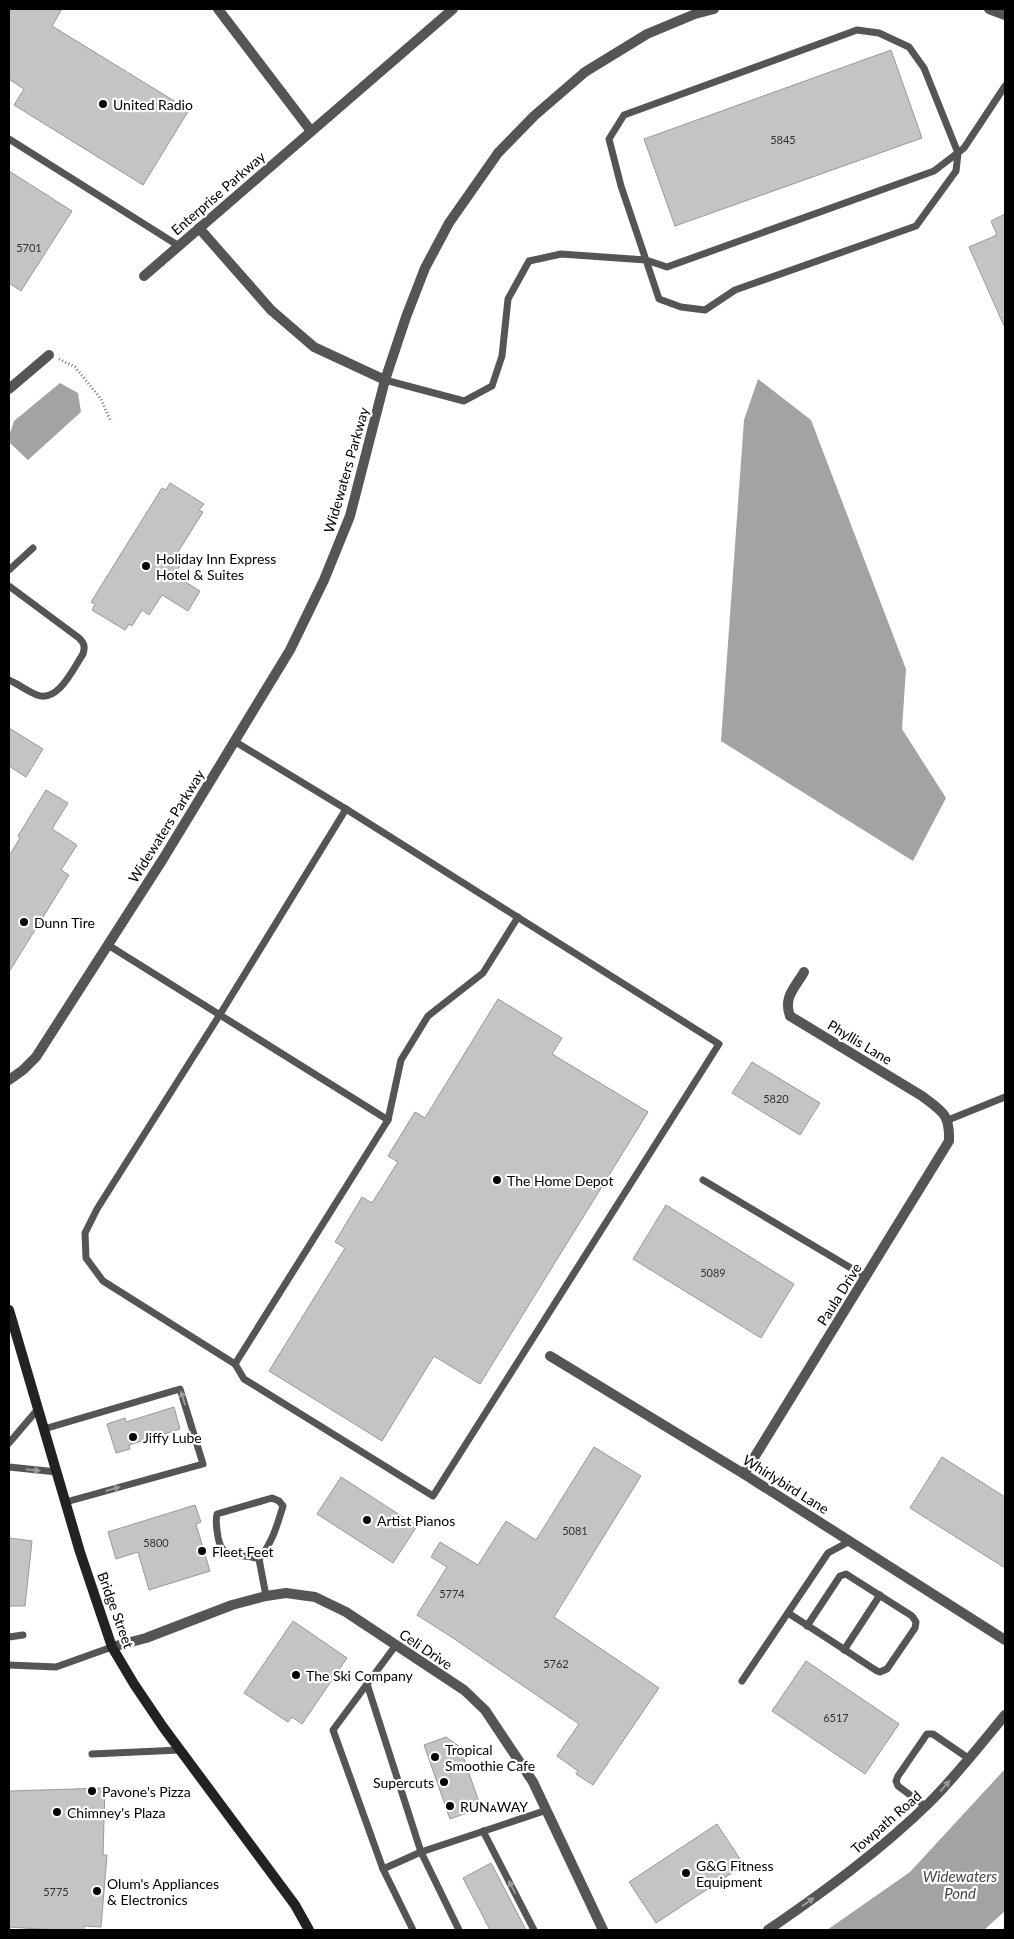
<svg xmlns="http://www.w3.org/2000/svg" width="1014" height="1939" font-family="Lato,sans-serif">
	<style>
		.water { fill: #a3a3a3 }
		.building { fill: #c4c4c4; stroke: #999 }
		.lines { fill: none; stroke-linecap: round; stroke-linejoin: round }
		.path { stroke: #777; stroke-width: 3; stroke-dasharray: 1 2.5; stroke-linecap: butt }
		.lane { stroke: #555; stroke-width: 7 }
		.street { stroke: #555; stroke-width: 10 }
		.secondary { stroke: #222; stroke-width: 10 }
		.oneway { fill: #999 }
		.poi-dot { fill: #000; stroke: #fff; stroke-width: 2 }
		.labels { text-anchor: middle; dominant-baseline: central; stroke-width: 4.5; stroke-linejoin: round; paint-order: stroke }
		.number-label { font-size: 11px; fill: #313131 }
		.poi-label { font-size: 14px; fill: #000; stroke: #fff; text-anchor: start }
		.street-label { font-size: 14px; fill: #000; stroke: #fff }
		.water-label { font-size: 15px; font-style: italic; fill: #444; stroke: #fff }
	</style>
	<rect width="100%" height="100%" fill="#fff"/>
	<g class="water">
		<path d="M 758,379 L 811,420 L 906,669 L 902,729 L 946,798 L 913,861 L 721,741 L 744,420 Z"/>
		<path d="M 60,383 L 78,393 L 81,412 L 28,460 L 10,443 L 9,436 L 14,421 Z"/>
		<path d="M 1005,1769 L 1005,1911 L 984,1930 L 827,1930 L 910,1872 Z"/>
	</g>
	<g class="building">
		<path d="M 9,9 L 62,9 L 52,26 L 189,110 L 143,185 L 14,105 L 24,89 L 9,79 Z"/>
		<path d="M 891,50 L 922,138 L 675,226 L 644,139 Z"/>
		<path d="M 9,171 L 72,211 L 21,291 L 9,283 Z"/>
		<path d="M 1005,214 L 1005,328 L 969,247 L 997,235 L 991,221 Z"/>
		<path d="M 170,483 L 204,504 L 199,510 L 203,512 L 178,552 L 186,556 L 174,575 L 200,591 L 188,611 L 162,595 L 149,615 L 142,610 L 132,626 L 129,624 L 125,630 L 92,610 L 95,604 L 91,602 L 162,488 L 166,490 Z"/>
		<path d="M 9,728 L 43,749 L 26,777 L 9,766 Z"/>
		<path d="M 46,790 L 68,803 L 52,829 L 77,845 L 61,870 L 69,875 L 9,972 L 9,856 L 20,838 L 18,836 Z"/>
		<path d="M 498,999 L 562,1038 L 552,1054 L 648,1112 L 480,1384 L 434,1356 L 382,1441 L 269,1371 L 345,1248 L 335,1242 L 362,1197 L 372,1203 L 398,1162 L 388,1156 L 415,1112 L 425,1118 Z"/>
		<path d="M 752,1062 L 820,1103 L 800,1135 L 732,1093 Z"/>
		<path d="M 666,1205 L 794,1284 L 761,1338 L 633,1259 Z"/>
		<path d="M 174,1407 L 180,1429 L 129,1445 L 130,1449 L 116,1453 L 107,1424 L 125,1418 L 126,1422 Z"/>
		<path d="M 594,1447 L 641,1476 L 554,1617 L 659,1688 L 593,1785 L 576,1774 L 578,1771 L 557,1756 L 579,1724 L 453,1638 L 417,1615 L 447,1567 L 431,1557 L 440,1542 L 478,1565 L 506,1521 L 536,1540 Z"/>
		<path d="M 942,1457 L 1005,1497 L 1005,1568 L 910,1508 Z"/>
		<path d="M 341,1477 L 417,1526 L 393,1563 L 317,1514 Z"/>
		<path d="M 195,1505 L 201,1522 L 196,1524 L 210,1571 L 149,1590 L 138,1552 L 116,1559 L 108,1532 Z"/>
		<path d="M 9,1538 L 32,1541 L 25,1606 L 9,1606 Z"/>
		<path d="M 293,1621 L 347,1658 L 302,1724 L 292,1717 L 288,1722 L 244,1693 Z"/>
		<path d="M 806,1661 L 899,1724 L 865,1774 L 772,1711 Z"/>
		<path d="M 446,1737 L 460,1747 L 481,1808 L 450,1819 L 424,1745 Z"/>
		<path d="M 105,1788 L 103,1855 L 107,1855 L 101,1927 L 84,1926 L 84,1930 L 55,1930 L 9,1927 L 9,1791 Z"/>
		<path d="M 717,1824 L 744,1865 L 656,1923 L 629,1882 Z"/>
		<path d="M 491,1863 L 526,1930 L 490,1930 L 463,1878 Z"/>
	</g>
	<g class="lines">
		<path class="path" d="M 59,359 L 75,367 L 101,399 L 111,422"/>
		<g class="lane">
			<path d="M 9,139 L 179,246"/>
			<path d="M 385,380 L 464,401 L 492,386 L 502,356 L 508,299 L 529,261 L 561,254 L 646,260 L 659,299 L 681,307 L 705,310 L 735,290 L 916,226 L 956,171 L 958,153 L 924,68 L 909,47 L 879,33 L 857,30 L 624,115 L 609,139 L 621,186 L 646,260 L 667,267 L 934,171 L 964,148 L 1005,86"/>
			<path d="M 9,570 L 33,548"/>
			<path d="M 9,586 L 79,638 C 85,644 85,647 83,654 C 73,669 58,703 37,695 C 27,691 18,684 9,680"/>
			<path d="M 108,945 L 388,1120 L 235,1364 L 103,1281 L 86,1258 L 85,1233 L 97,1209 L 219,1016 L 346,809 L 234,741"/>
			<path d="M 388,1120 L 401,1060 L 428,1016 L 483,973 L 518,917"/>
			<path d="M 948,1120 L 1005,1097"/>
			<path d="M 703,1180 L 866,1277"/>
			<path d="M 235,1364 L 244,1379 L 433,1496 L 719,1044 L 346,809"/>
			<path d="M 44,1429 L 180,1389 L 203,1464 L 66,1502"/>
			<path d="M 9,1443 L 38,1409"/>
			<path d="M 9,1467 L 57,1472"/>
			<path d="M 272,1498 L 279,1501 L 283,1506 C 277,1526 272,1543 259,1559 C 241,1552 222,1562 218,1537 C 217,1529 215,1522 217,1514 Z"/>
			<path d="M 259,1559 L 266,1596"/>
			<path d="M 788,1613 C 818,1632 848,1652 877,1671 L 880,1672 L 887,1669 L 915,1628 L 916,1622 L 912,1616 L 846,1574 L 840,1576 L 807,1626"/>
			<path d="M 9,1637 L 23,1635"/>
			<path d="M 396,1645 L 333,1730 L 383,1869 L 421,1852 L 547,1810"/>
			<path d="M 844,1650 L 880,1595"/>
			<path d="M 9,1665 L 56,1667 L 112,1647"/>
			<path d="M 742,1681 L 828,1553 L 850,1541"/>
			<path d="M 367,1684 L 421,1852 L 459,1930"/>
			<path d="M 92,1754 L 180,1750"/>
			<path d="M 925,1806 L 898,1786 L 896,1781 L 898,1776 L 927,1734 L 933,1734 L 968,1758"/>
			<path d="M 483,1831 L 534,1930"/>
			<path d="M 383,1869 L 413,1930"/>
		</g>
		<g class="street">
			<path d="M 218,9 L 311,131"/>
			<path d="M 989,9 L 1005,15"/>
			<path d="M 199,228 L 271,310 L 314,347 L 385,380"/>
			<path d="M 144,276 L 453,9"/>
			<path d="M 9,389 L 49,355"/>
			<path d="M 9,1080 L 23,1070 L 36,1057 L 163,859 L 290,650 L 324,580 L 350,516 L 385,380 L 406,317 L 425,268 L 449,223 L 498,153 L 534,116 L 585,72 L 647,34 L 695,14 L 714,9"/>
			<path d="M 550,1356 L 744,1474 L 1005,1640"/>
			<path d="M 744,1474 L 949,1141 C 950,1114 942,1111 922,1096 L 790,1016 C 783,997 795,988 804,972"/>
			<path d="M 112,1647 L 146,1638 L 232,1605 L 266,1596 L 286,1593 L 315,1597 L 346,1612 L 464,1690 L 485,1710 L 533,1782 L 603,1930"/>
			<path d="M 768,1930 C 825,1891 881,1850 930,1802 C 957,1775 981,1744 1005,1715"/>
		</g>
		<path class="secondary" d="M 9,1310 L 80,1552 L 112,1647 L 134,1684 L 163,1727 L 295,1905 L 309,1930"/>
	</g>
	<defs><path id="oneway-solid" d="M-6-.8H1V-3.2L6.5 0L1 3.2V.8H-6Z" transform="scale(1.25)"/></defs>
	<g class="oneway">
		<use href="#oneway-solid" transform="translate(183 1398) rotate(-107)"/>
		<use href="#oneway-solid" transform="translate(33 1470) rotate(6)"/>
		<use href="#oneway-solid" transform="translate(113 1489) rotate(-16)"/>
		<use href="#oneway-solid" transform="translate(945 1786) rotate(-49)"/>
		<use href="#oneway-solid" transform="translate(512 1887) rotate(-118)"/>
		<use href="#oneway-solid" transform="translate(808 1902) rotate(-36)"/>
	</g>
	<g class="poi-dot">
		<circle cx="103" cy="104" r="5"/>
		<circle cx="146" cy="566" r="5"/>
		<circle cx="24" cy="922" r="5"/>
		<circle cx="497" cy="1180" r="5"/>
		<circle cx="133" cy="1437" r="5"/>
		<circle cx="367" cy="1520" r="5"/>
		<circle cx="202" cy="1551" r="5"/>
		<circle cx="296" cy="1675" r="5"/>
		<circle cx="435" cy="1757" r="5"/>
		<circle cx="444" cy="1782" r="5"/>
		<circle cx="92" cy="1791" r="5"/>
		<circle cx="450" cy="1806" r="5"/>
		<circle cx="57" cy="1812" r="5"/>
		<circle cx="686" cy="1873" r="5"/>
		<circle cx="97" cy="1891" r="5"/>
	</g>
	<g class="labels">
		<g class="number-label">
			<text x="783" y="139">5845</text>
			<text x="29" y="247">5701</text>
			<text x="776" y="1098">5820</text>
			<text x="713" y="1272">5089</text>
			<text x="575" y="1530">5081</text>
			<text x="156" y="1542">5800</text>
			<text x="452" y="1593">5774</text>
			<text x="556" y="1663">5762</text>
			<text x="836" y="1717">6517</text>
			<text x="56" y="1891">5775</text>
		</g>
		<g class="poi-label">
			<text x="113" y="104">United Radio</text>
			<text x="156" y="558">Holiday Inn Express<tspan x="156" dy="16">Hotel &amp; Suites</tspan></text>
			<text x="34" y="922">Dunn Tire</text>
			<text x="507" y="1180">The Home Depot</text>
			<text x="143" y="1437">Jiffy Lube</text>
			<text x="377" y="1520">Artist Pianos</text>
			<text x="212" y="1551">Fleet Feet</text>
			<text x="306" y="1675">The Ski Company</text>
			<text x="445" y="1749">Tropical<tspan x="445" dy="16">Smoothie Cafe</tspan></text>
			<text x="434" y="1782" text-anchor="end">Supercuts</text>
			<text x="102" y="1791">Pavone's Pizza</text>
			<text x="460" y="1806">RUNᴀWAY</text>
			<text x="67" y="1812">Chimney's Plaza</text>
			<text x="696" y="1865">G&amp;G Fitness<tspan x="696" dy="16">Equipment</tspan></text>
			<text x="107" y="1883">Olum's Appliances<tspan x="107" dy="16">&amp; Electronics</tspan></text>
		</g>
		<g class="street-label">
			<text transform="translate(218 193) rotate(-41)">Enterprise Parkway</text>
			<text transform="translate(346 470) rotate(-74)">Widewaters Parkway</text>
			<text transform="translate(166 826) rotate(-58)">Widewaters Parkway</text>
			<text transform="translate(860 1042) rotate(31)">Phyllis Lane</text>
			<text transform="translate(839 1294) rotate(-58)">Paula Drive</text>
			<text transform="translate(786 1484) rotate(32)">Whirlybird Lane</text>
			<text transform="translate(116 1610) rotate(70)">Bridge Street</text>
			<text transform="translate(426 1649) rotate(34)">Celi Drive</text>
			<text transform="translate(886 1822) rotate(-41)">Towpath Road</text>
		</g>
		<g class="water-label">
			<text x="960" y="1876">Widewaters<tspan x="960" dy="17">Pond</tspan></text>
		</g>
	</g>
	<rect width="1014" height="1939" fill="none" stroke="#000000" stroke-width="20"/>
</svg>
